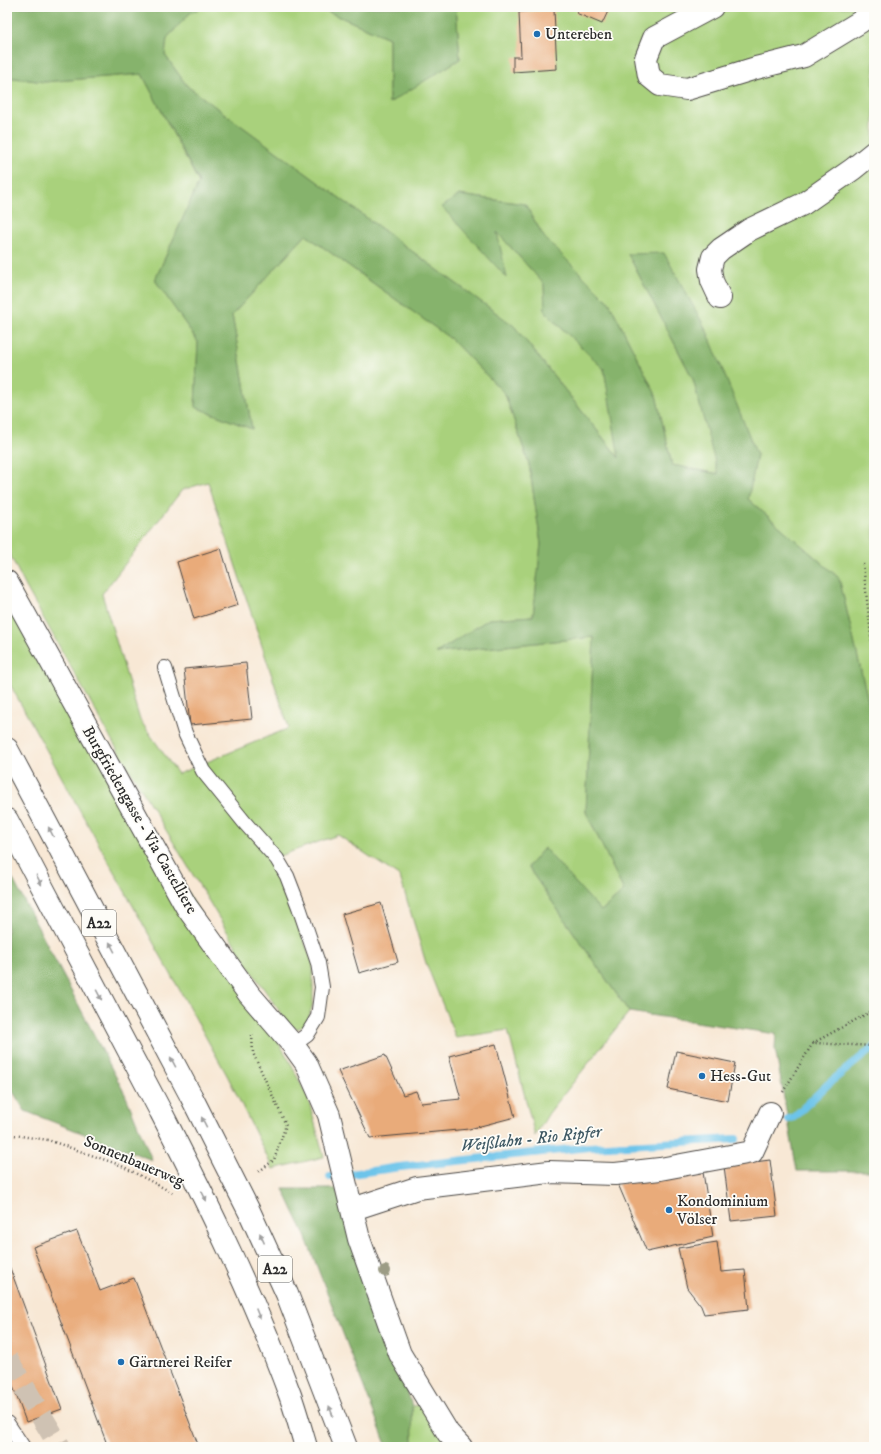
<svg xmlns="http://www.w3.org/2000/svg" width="881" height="1454" font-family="'IM FELL DW Pica',serif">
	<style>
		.green { fill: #a9d17c; stroke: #6a7e54; fill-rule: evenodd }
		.forest { fill: #86b36c; stroke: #586f4c }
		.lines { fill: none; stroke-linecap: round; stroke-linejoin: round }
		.stream { stroke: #6dc4ea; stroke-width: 8 }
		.building { fill: #e9ab7a }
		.primary-tunnel { stroke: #cfc2b3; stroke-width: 22; stroke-dasharray: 22 11; stroke-linecap: butt }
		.lane-casing { stroke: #4a4744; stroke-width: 16 }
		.street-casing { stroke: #4a4744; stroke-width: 24 }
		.highway-casing { stroke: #4a4744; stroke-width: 24 }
		.path { stroke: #4a4744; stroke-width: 2.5; stroke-dasharray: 1 3; stroke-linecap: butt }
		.lane { stroke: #fff; stroke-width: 14 }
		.street { stroke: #fff; stroke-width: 22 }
		.highway { stroke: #fff; stroke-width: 22 }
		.highway-bridge-casing { stroke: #4a4744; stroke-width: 24; stroke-linecap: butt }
		.highway-bridge { stroke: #fff; stroke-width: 22 }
		.tree { fill: #9c9c85 }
		.oneway { fill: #a0a0a0 }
		.poi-dot { fill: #1f6fb2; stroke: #fdfcf7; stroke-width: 1.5 }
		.labels { text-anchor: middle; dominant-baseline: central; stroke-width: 3.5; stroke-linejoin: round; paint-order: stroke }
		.shield { fill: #fdfcf7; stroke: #6a6a68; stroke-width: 1 }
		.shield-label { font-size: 15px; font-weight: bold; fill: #2b2b2b }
		.poi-label { font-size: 16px; fill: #2b2b2b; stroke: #fdfcf7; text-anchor: start }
		.street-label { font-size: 16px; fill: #2b2b2b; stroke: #fdfcf7 }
		.water-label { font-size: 17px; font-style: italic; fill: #3f5964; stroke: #fdfcf7 }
	</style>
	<rect width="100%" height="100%" fill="#fdfcf7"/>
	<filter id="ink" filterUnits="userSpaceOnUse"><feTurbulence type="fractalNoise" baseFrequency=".025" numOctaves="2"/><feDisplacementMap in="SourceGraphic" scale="8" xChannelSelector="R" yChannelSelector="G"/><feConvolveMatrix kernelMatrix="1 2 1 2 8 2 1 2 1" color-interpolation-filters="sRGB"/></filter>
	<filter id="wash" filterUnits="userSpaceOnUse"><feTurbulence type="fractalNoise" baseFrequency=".012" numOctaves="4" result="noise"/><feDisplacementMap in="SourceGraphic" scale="16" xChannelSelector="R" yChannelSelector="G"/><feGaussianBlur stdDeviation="0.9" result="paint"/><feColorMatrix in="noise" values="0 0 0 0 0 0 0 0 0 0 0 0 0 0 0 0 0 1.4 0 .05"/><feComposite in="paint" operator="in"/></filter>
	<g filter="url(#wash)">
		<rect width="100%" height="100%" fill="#f8e8d5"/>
		<g class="green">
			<path d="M 203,7 L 317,7 L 389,38 L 389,102 L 460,59 L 456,7 L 874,7 L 874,726 L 839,578 L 748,499 L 757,454 L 628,254 L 693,379 L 719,474 L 672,465 L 656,395 L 609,302 L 544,237 L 525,204 L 459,195 L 506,277 L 496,231 L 544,284 L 545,312 L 604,369 L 620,459 L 514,326 L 187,86 L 165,55 L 167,38 L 190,13 Z"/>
			<path d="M 142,74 L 199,183 L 155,280 L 198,342 L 195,407 L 252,429 L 232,315 L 306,235 L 451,339 L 505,394 L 529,464 L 541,544 L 533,616 L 489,619 L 437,653 L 594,637 L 586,812 L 624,891 L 601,911 L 544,849 L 528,867 L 629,1012 L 549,1113 L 535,1136 L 508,1030 L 456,1038 L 426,963 L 400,877 L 338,835 L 271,859 L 313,963 L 313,1003 L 307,1024 L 297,1029 L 289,1025 L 248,966 L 114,744 L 26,587 L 7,549 L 7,77 L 44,82 ZM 208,482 L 289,728 L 178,774 L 140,720 L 102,594 L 182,490 Z"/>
			<path d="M 7,595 L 288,1058 L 308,1098 L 324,1157 L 273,1169 L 228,1077 L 7,679 Z"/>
			<path d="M 423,1405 L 453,1447 L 413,1447 L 412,1406 Z"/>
		</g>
		<g class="forest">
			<path d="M 7,7 L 203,7 L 190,13 L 167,38 L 165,55 L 187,86 L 514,326 L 619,458 L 604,369 L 545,312 L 544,284 L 497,232 L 507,278 L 442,207 L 459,195 L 525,204 L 544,237 L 609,302 L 656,395 L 672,465 L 718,474 L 693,379 L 628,254 L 664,253 L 707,331 L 757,455 L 748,499 L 839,578 L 874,726 L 874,1171 L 797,1171 L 775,1048 L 776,1034 L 629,1012 L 528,867 L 544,848 L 601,911 L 624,891 L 586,812 L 594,637 L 436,653 L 489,619 L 533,616 L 541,544 L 529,464 L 505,394 L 451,339 L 306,235 L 232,315 L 252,429 L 195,407 L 198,342 L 155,280 L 199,182 L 142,74 L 44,82 L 7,77 Z"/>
			<path d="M 317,7 L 456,7 L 460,59 L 389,103 L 389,38 Z"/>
			<path d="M 7,868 L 125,1094 L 152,1160 L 25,1111 L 7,1082 Z"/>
			<path d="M 283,1189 L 336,1189 L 399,1363 L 412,1406 L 413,1447 L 387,1447 L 304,1233 Z"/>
		</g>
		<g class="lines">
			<g class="stream">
				<path d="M 788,1119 L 794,1117 L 828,1084 L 874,1047"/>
				<path d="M 330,1177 L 400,1167 L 589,1147 L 736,1139"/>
			</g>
		</g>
		<g id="blocks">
			<g class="building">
				<path d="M 579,7 L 610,7 L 602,24 L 576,13 Z"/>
				<path d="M 554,10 L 557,69 L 513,72 L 513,57 L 521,57 L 519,12 Z"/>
				<path d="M 221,548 L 238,605 L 194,619 L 177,562 Z"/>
				<path d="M 246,663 L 252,719 L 190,725 L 184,669 Z"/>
				<path d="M 381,903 L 398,962 L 359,973 L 342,914 Z"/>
				<path d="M 496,1044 L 515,1117 L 469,1129 L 370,1138 L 338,1071 L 385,1055 L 403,1095 L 416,1091 L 421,1103 L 461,1099 L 449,1056 Z"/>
				<path d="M 676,1051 L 735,1063 L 728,1101 L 668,1089 Z"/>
				<path d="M 770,1160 L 777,1216 L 731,1221 L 724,1166 Z"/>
				<path d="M 703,1172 L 713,1237 L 647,1252 L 618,1184 Z"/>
				<path d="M 77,1231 L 100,1291 L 134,1278 L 199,1447 L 108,1447 L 33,1247 Z"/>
				<path d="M 717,1242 L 721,1272 L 745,1270 L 749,1309 L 704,1314 L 701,1306 L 687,1288 L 678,1248 Z"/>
				<path d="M 7,1260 L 62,1409 L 26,1422 L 7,1370 Z"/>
			</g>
		</g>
	</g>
	<g filter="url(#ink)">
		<use href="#blocks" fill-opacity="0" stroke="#4a4744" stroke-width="1"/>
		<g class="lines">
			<path class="primary-tunnel" d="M 7,1359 L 60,1447"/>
			<g class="lane-casing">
				<g id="lane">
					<path d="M 165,668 L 185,733 L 203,771 L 245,823 L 277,859 L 287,876 L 299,907 L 318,963 L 322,987 L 318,1017 L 307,1035 L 293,1045"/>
					<path d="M 7,1423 L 23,1447"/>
				</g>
			</g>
			<g class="street-casing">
				<g id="street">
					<path d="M 712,7 L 654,38 L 646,58 L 649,76 L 660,85 L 687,89 L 756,68 L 804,56 L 860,22 L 874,12"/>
					<path d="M 720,298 L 712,281 L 710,269 L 713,257 L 721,249 L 749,230 L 803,204 L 853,169 L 874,152"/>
					<path d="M 7,582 L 186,906 L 249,994 L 293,1045 L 306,1063 L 329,1115 L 359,1239 L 400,1354 L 448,1433 L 461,1447"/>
					<path d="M 353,1209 L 417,1188 L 549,1172 L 615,1174 L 660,1169 L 752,1152 L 770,1113"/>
				</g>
			</g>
			<g class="highway-casing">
				<g id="highway">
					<path d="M 7,749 L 191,1096"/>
					<path d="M 7,820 L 161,1112"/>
				</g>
			</g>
			<g class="path">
				<path d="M 863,564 L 874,663"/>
				<path d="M 252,1035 L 253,1053 L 286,1125 L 274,1160 L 257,1173"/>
				<path d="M 813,1043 L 874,1010"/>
				<path d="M 783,1092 L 813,1043 L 874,1046"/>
				<path d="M 7,1134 L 48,1140 L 120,1165 L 173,1193"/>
			</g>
			<use href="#lane" class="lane"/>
			<use href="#street" class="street"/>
			<use href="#highway" class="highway"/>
			<g class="highway-bridge-casing">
				<g id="highway-bridge">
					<path d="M 191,1096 L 250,1213 L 287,1294 L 346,1447"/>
					<path d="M 161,1112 C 208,1204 254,1297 290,1395 C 296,1412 301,1430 306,1447"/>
				</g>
			</g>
			<use href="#highway-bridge" class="highway-bridge"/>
		</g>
		<circle class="tree" cx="385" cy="1271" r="6"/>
		<defs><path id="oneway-solid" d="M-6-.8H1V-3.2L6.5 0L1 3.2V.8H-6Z"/></defs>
		<g class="oneway">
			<use href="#oneway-solid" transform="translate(51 832) rotate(-118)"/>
			<use href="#oneway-solid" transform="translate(39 880) rotate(62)"/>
			<use href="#oneway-solid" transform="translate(112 947) rotate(-118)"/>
			<use href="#oneway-solid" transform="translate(99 995) rotate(62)"/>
			<use href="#oneway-solid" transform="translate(173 1062) rotate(-118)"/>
			<use href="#oneway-solid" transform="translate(204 1122) rotate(-117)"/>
			<use href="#oneway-solid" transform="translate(204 1196) rotate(63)"/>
			<use href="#oneway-solid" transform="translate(262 1238) rotate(-114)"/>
			<use href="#oneway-solid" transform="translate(258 1314) rotate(68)"/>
			<use href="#oneway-solid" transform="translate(331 1411) rotate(-111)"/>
		</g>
	</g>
	<g class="poi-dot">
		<circle cx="537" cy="34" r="4"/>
		<circle cx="702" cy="1076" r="4"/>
		<circle cx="669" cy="1210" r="4"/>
		<circle cx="121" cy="1362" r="4"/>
	</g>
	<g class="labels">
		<g class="shield">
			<rect x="82" y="910" width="34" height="26" rx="3"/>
			<rect x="258" y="1256" width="34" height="26" rx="3"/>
		</g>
		<g class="shield-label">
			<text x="99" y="923">A22</text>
			<text x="275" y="1269">A22</text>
		</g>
		<g class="poi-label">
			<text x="545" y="34">Untereben</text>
			<text x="710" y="1076">Hess-Gut</text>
			<text x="677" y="1201">Kondominium<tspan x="677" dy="18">Völser</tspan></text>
			<text x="129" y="1362">Gärtnerei Reifer</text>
		</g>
		<g class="street-label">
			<text transform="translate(140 820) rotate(60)">Burgfriedengasse - Via Castelliere</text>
			<text transform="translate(134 1161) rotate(23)">Sonnenbauerweg</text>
		</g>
		<g class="water-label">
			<text transform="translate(531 1139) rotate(-6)">Weißlahn - Rio Ripfer</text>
		</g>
	</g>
	<rect width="881" height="1454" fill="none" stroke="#fdfcf7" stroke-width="24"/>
</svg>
